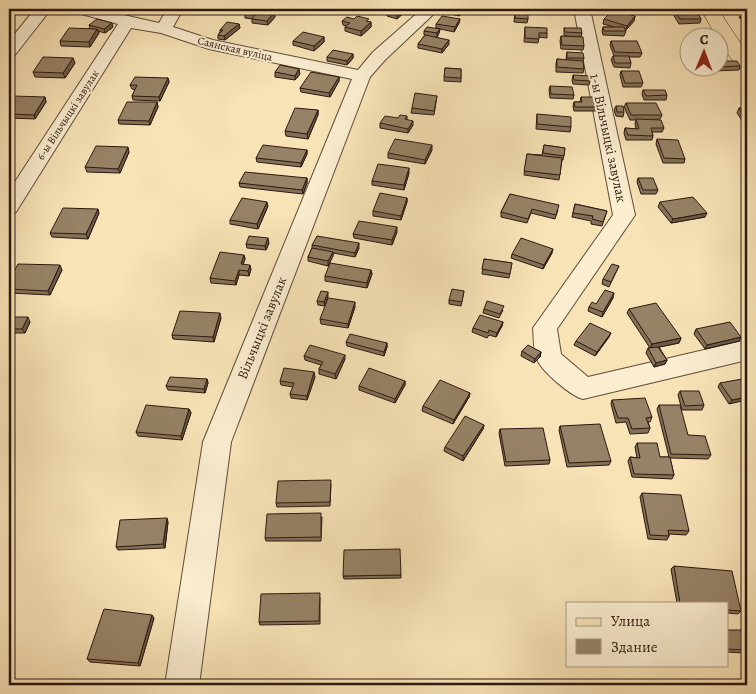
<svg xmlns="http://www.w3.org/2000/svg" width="756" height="694" font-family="Alegreya,serif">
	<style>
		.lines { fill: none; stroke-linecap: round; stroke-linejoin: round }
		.minor-casing { stroke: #604b3a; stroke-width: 2 }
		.major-casing { stroke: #2d1810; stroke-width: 1 }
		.path { stroke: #2d1810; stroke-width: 2.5; stroke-dasharray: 2.5 2; stroke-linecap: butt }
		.minor { fill: #faedd0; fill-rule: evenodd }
		.major { fill: #f7e3b6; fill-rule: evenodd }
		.wall { fill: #817058; stroke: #2d1810 }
		.shaded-wall { fill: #695b47; stroke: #2d1810 }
		.building { fill: #968266; stroke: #2d1810 }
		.labels { text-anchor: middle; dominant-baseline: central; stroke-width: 4; stroke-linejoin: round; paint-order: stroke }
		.far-street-label { font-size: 11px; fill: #2d1810; stroke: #faedd0 }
		.street-label { font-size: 14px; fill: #2d1810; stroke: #faedd0 }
	</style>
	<rect width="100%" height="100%" fill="#f7e3b6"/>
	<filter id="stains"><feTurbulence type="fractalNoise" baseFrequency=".004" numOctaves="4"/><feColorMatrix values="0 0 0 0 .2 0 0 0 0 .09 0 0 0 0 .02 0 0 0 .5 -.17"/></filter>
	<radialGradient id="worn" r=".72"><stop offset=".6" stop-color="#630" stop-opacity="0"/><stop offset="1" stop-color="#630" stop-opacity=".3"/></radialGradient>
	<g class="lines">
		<g class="minor-casing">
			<g id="minor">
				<path d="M 35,9 L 51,9 L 15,55 L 9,56 L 9,41 Z"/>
				<path d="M 72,9 L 97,9 L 159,23 L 167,9 L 183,9 L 173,27 L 213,40 L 358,70 L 373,52 L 422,9 L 439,9 L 385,60 L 370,77 L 231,442 L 199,685 L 165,685 L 203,442 L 352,79 L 209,49 L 161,33 L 131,28 L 16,212 L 9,214 L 9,191 L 118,24 L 74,12 Z"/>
				<path d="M 574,9 L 590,9 L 635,215 L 557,329 L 561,354 L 588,377 L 747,340 L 747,360 L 583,399 C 571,396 541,371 537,359 C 533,350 534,338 533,328 L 613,215 Z"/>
			</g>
		</g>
		<g class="major-casing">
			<path id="major" d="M 701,9 L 718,9 L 747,53 L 747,71 C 730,67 710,25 701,9 Z"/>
		</g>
		<path class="path" d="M 734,9 L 747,26"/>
		<use href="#minor" class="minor"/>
		<use href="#major" class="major"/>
	</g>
	<g class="wall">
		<path d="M 390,9 L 408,9 L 397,19 L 387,16 L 387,12 Z"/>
		<path d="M 444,9 L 475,9 L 472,12 L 465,11 L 459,16 L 443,12 Z"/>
		<path d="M 514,9 L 525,9 L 528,19 L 527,23 L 514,22 L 515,11 L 514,11 Z"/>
		<path d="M 674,9 L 686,9 L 685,9 L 702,9 L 701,12 L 697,12 L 701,19 L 700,23 L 679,24 L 673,14 L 674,10 Z"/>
		<path d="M 262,11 L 274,13 L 275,17 L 268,25 L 252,23 L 252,19 L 245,18 L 245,14 Z"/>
		<path d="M 635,16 L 634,21 L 626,30 L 625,30 L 626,31 L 624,36 L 603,35 L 602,31 L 603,27 L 614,27 L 603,24 L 604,19 Z"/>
		<path d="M 460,19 L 459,23 L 454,32 L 436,28 L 436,24 Z"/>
		<path d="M 342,21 L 369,22 L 371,22 L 371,27 L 361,36 L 345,31 L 345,27 L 346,26 L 343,25 Z"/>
		<path d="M 239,24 L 240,28 L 225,40 L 218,39 L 218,35 L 220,32 L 220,30 Z"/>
		<path d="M 89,25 L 113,27 L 105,33 L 98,31 L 99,33 L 90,47 L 61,46 L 60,41 L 90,28 Z"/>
		<path d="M 525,27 L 547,33 L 547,38 L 539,37 L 538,43 L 524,42 Z"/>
		<path d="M 564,28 L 582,33 L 581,37 L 564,36 Z"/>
		<path d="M 440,29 L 439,33 L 437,37 L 449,44 L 442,53 L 418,48 L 418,44 L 425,35 L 424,35 L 424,31 Z"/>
		<path d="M 561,36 L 584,46 L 583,50 L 561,49 L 560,41 Z"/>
		<path d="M 324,37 L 324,42 L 314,51 L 293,45 L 293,41 Z"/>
		<path d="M 611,41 L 642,53 L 640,57 L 629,57 L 631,63 L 630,68 L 614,67 L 611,60 L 613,56 L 614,56 L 610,45 Z"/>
		<path d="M 718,42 L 727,45 L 725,50 L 721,50 L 727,57 L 725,61 L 740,66 L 739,70 L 714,71 L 712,68 L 718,68 Z"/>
		<path d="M 567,52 L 584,58 L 583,61 L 584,69 L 583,73 L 556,72 L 556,64 L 557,59 L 566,60 Z"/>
		<path d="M 353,54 L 353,58 L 347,65 L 327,61 L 327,57 Z"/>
		<path d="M 75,63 L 65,78 L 35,77 L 33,72 Z"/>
		<path d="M 445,68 L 461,69 L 461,82 L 444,81 Z"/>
		<path d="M 621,71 L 643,83 L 641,87 L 623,87 L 620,75 Z"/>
		<path d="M 275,72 L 300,74 L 295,80 L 275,77 Z"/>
		<path d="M 573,75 L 590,81 L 589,85 L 573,84 L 572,80 Z"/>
		<path d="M 339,77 L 339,81 L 330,97 L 301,92 L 300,88 Z"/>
		<path d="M 168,78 L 169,82 L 160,101 L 133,100 L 132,96 L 135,90 L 132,89 L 130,85 Z"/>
		<path d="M 550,86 L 574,95 L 573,99 L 550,98 L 549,90 Z"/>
		<path d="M 643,90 L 667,95 L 666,100 L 644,100 L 642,94 Z"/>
		<path d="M 437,96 L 434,115 L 411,113 L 412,108 Z"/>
		<path d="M 45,97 L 46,102 L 35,119 L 9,118 L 9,102 Z"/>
		<path d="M 581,97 L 598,107 L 597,111 L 574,111 L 573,106 L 574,102 L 580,102 Z"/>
		<path d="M 157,102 L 158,107 L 150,125 L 119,124 L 118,120 Z"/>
		<path d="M 626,103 L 662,115 L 660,119 L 645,120 L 664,128 L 662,132 L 652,132 L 653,136 L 652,140 L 626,140 L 624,133 L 625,128 L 636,129 L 635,124 L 636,120 L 630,120 L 624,107 Z"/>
		<path d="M 616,106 L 624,112 L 623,117 L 616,116 L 614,110 Z"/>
		<path d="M 739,108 L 747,108 L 747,125 L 745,125 L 737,113 Z"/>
		<path d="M 318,110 L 318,115 L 308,139 L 286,136 L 285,131 Z"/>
		<path d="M 537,114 L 571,127 L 570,132 L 536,129 Z"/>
		<path d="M 407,116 L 407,120 L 413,125 L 408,133 L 380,128 L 380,123 Z"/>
		<path d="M 657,139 L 685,159 L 684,163 L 663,163 L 656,144 Z"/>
		<path d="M 544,145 L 565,148 L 563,160 L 562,160 L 559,180 L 524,175 L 527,154 L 542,155 Z"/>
		<path d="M 307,150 L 307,154 L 301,167 L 257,162 L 256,158 Z"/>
		<path d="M 432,150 L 425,164 L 388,158 L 388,153 Z"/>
		<path d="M 129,152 L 120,173 L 87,172 L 85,167 Z"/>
		<path d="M 409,173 L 404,190 L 372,185 L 372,181 Z"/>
		<path d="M 307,178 L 307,183 L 303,194 L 240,187 L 239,183 Z"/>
		<path d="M 638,178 L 658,190 L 656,194 L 641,194 L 637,182 Z"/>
		<path d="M 510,194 L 558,210 L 555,219 L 531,213 L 527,223 L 501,217 L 501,212 Z"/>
		<path d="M 407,198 L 407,202 L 401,220 L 373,216 L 373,211 Z"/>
		<path d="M 660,202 L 705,217 L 671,223 L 658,207 Z"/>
		<path d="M 575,204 L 607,211 L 602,226 L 591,224 L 591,221 L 572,217 Z"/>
		<path d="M 268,206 L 258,229 L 230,224 L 230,220 Z"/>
		<path d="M 99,213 L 88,239 L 52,237 L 50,233 Z"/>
		<path d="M 397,232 L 392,245 L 354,238 L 353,234 Z"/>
		<path d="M 269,243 L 266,250 L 247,248 L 246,244 Z"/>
		<path d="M 312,245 L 359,248 L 355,257 L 333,253 L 333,256 L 328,266 L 308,261 L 308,257 L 312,248 Z"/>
		<path d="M 552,253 L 543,269 L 511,258 L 512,254 Z"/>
		<path d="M 244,255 L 245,259 L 243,264 L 251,269 L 249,276 L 239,275 L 236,285 L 211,283 L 210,278 Z"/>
		<path d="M 484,259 L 512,263 L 509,278 L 482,274 Z"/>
		<path d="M 619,266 L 609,287 L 602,284 L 603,279 Z"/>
		<path d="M 62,270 L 50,295 L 9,293 L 9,281 Z"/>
		<path d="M 371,270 L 372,274 L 367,288 L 325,281 L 325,276 Z"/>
		<path d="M 464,291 L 461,306 L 449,304 L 449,300 Z"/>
		<path d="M 328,296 L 325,306 L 318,305 L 317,301 Z"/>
		<path d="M 613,298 L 602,317 L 588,311 L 589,307 Z"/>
		<path d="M 355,307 L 348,328 L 321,324 L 320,319 Z"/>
		<path d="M 484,309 L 503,310 L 499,318 L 483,313 Z"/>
		<path d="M 629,309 L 681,338 L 679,343 L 659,347 L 667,360 L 665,364 L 654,367 L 646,353 L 648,348 L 650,348 L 627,313 Z"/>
		<path d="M 9,317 L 30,322 L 25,333 L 9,333 Z"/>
		<path d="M 221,318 L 214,342 L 173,339 L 172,335 Z"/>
		<path d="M 503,322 L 502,326 L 496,337 L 489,335 L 487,338 L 472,332 L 473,328 Z"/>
		<path d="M 696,329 L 741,337 L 739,341 L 705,349 L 694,334 Z"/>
		<path d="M 609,337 L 595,356 L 574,345 L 576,341 Z"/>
		<path d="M 346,342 L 387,343 L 387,347 L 384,356 L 347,346 Z"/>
		<path d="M 522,351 L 541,352 L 540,357 L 534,363 L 521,356 Z"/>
		<path d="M 304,356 L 345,359 L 336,379 L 319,374 L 319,369 L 321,365 L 305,360 Z"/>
		<path d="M 315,377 L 307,400 L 291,398 L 290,394 L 293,387 L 281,385 L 280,381 Z"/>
		<path d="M 207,379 L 208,383 L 205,393 L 168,390 L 166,386 Z"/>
		<path d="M 405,381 L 405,385 L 395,403 L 359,390 L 359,386 Z"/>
		<path d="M 720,383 L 747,387 L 729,404 L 718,387 Z"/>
		<path d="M 680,391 L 704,405 L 702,410 L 682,410 L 678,395 Z"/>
		<path d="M 470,393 L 469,397 L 453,424 L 422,411 L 423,406 Z"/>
		<path d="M 612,400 L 652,417 L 650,422 L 648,422 L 650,428 L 648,433 L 630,434 L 626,422 L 616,423 L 611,404 Z"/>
		<path d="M 659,405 L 688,435 L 711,455 L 708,459 L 670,458 L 674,475 L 672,479 L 632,477 L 628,461 L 630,457 L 637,458 L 635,447 L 637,443 L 660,457 L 669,457 L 657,409 Z"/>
		<path d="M 189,409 L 191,413 L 182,440 L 138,436 L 136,432 Z"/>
		<path d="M 484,425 L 483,429 L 463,461 L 444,451 L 445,447 Z"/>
		<path d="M 560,426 L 611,461 L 609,465 L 567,467 L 559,430 Z"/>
		<path d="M 500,429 L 550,460 L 549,464 L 505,466 L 499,433 Z"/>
		<path d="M 331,484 L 330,506 L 277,507 L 276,503 Z"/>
		<path d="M 642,493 L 689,531 L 686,535 L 669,534 L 669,536 L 667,540 L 648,539 L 640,497 Z"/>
		<path d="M 322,517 L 321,541 L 266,541 L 265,538 Z"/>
		<path d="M 168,522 L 165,548 L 118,550 L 116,547 Z"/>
		<path d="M 674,566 L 741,611 L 738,614 L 727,613 L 727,603 L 677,603 L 671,569 Z"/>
		<path d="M 401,575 L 401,578 L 344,579 L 343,576 Z"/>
		<path d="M 320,597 L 320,624 L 260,625 L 259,622 Z"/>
		<path d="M 154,618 L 140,666 L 90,662 L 87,659 Z"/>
		<path d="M 727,630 L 747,650 L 744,653 L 727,652 Z"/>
	</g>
	<g class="shaded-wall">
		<path d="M 16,9 L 17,13 L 11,19 L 10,15 Z"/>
		<path d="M 404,9 L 408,9 L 397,19 L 397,14 Z"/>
		<path d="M 463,9 L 465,9 L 465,11 L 459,16 L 460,12 Z"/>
		<path d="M 274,13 L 275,17 L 268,25 L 267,21 Z"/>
		<path d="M 635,16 L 634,21 L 626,30 L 627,26 Z"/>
		<path d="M 460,19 L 459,23 L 454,32 L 455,27 Z"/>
		<path d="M 371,22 L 371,27 L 361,36 L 361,31 Z"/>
		<path d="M 112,23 L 113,27 L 105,33 L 104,29 Z"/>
		<path d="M 239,24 L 240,28 L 225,40 L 224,36 Z"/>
		<path d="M 97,29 L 99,33 L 90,47 L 89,42 Z"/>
		<path d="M 440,29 L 439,33 L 437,37 L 437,33 Z"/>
		<path d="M 324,37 L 324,42 L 314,51 L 314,46 Z"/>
		<path d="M 449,40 L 449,44 L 442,53 L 442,49 Z"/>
		<path d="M 353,54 L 353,58 L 347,65 L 347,61 Z"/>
		<path d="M 73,58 L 75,63 L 65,78 L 63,73 Z"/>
		<path d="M 299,69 L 300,74 L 295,80 L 295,76 Z"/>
		<path d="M 339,77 L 339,81 L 330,97 L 329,93 Z"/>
		<path d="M 168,78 L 169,82 L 160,101 L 159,97 Z"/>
		<path d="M 45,97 L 46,102 L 35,119 L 34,115 Z"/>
		<path d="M 157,102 L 158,107 L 150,125 L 149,121 Z"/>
		<path d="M 318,110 L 318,115 L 308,139 L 307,134 Z"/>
		<path d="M 413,121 L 413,125 L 408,133 L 408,129 Z"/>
		<path d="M 11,143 L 13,148 L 9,155 L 9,147 Z"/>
		<path d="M 432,145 L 432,150 L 425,164 L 425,160 Z"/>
		<path d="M 128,147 L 129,152 L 120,173 L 118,169 Z"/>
		<path d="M 307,150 L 307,154 L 301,167 L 301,163 Z"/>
		<path d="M 409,168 L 409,173 L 404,190 L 404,185 Z"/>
		<path d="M 307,178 L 307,183 L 303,194 L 302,190 Z"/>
		<path d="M 407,198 L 407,202 L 401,220 L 401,216 Z"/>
		<path d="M 267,202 L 268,206 L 258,229 L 257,224 Z"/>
		<path d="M 98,209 L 99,213 L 88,239 L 86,234 Z"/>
		<path d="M 707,213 L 705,217 L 671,223 L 673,219 Z"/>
		<path d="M 397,227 L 397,232 L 392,245 L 392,240 Z"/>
		<path d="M 268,238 L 269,243 L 266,250 L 265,246 Z"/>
		<path d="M 359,243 L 359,248 L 355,257 L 355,253 Z"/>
		<path d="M 553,249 L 552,253 L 543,269 L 544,265 Z"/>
		<path d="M 333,252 L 333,256 L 328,266 L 328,261 Z"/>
		<path d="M 244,255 L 245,259 L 242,268 L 241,264 Z"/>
		<path d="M 60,265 L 62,270 L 50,295 L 48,291 Z"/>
		<path d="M 250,265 L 251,269 L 249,276 L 248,271 Z"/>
		<path d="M 239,270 L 239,275 L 236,285 L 235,281 Z"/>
		<path d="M 371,270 L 372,274 L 367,288 L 367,283 Z"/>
		<path d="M 328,292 L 328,296 L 325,306 L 324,302 Z"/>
		<path d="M 614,293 L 613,298 L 602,317 L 603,312 Z"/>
		<path d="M 355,302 L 355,307 L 348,328 L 348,324 Z"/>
		<path d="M 220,313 L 221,318 L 214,342 L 213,337 Z"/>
		<path d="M 28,317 L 30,322 L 25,333 L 22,329 Z"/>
		<path d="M 503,322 L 502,326 L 496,337 L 497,333 Z"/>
		<path d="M 611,333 L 609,337 L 595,356 L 597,352 Z"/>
		<path d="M 741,337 L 739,341 L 705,349 L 707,345 Z"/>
		<path d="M 681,338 L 679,343 L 650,349 L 652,344 Z"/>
		<path d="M 387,343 L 387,347 L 384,356 L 384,352 Z"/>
		<path d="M 541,352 L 540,357 L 534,363 L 535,359 Z"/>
		<path d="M 345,355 L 345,359 L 336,379 L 335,374 Z"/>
		<path d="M 667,360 L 665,364 L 654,367 L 656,363 Z"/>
		<path d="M 314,372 L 315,377 L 307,400 L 307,396 Z"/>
		<path d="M 207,379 L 208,383 L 205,393 L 204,389 Z"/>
		<path d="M 405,381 L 405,385 L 395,403 L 395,399 Z"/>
		<path d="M 470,393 L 469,397 L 453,424 L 454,420 Z"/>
		<path d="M 747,397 L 747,400 L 729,404 L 732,400 Z"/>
		<path d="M 189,409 L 191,413 L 182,440 L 181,436 Z"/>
		<path d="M 484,425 L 483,429 L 463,461 L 463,456 Z"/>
		<path d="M 167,518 L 168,522 L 165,548 L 163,544 Z"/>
		<path d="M 152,615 L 154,618 L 140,666 L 138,663 Z"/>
	</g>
	<g class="building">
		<path d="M 9,9 L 15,9 L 10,15 L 9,15 Z"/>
		<path d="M 253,9 L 261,9 L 260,10 L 274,13 L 267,21 L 252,19 L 255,15 L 245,14 Z"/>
		<path d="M 390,9 L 404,9 L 397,14 L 387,12 Z"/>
		<path d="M 447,9 L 463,9 L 460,12 Z"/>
		<path d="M 515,9 L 528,10 L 528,19 L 515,18 Z"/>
		<path d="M 695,9 L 701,19 L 680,19 L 674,10 Z"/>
		<path d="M 613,10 L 635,16 L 627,26 L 604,19 Z"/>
		<path d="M 357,16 L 369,19 L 366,21 L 371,22 L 361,31 L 345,27 L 350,23 L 342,21 L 347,17 L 354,19 Z"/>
		<path d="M 442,16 L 460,19 L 455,27 L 436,24 Z"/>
		<path d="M 97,19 L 112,23 L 104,29 L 89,25 Z"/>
		<path d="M 227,22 L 239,24 L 224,36 L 218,35 L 223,30 L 220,30 Z"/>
		<path d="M 427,27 L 440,29 L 437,33 L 424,31 Z"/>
		<path d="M 525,27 L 547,28 L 547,33 L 539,33 L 539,39 L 525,38 Z"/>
		<path d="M 603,27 L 624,27 L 626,31 L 604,31 Z"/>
		<path d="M 69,28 L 97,29 L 89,42 L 60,41 Z"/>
		<path d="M 564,28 L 581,28 L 582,33 L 565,32 Z"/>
		<path d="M 303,32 L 324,37 L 314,46 L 293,41 Z"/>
		<path d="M 425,35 L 449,40 L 442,49 L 418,44 Z"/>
		<path d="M 693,35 L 712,35 L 713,38 L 694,38 Z"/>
		<path d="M 561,36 L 583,37 L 584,46 L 562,45 Z"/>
		<path d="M 611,41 L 637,41 L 642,53 L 615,52 Z"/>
		<path d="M 718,42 L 725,42 L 727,45 L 719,45 Z"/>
		<path d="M 718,46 L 719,46 L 727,57 L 718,58 Z"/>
		<path d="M 333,50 L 353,54 L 347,61 L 327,57 Z"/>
		<path d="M 567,52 L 583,53 L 584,58 L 567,58 Z"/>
		<path d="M 613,56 L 629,56 L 631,63 L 615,63 Z"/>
		<path d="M 43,57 L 73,58 L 63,73 L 33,72 Z"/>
		<path d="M 557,59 L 583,61 L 584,69 L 557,67 Z"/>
		<path d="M 718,61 L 737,61 L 740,66 L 718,67 Z"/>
		<path d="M 280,65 L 299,69 L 295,76 L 275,72 Z"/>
		<path d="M 445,68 L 461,69 L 461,78 L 444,77 Z"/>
		<path d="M 621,71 L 639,71 L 643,83 L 625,83 Z"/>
		<path d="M 311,72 L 339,77 L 329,93 L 300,88 Z"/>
		<path d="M 573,75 L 590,76 L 590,81 L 574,80 Z"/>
		<path d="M 135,77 L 168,78 L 159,97 L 132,96 L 137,85 L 130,85 Z"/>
		<path d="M 550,86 L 572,87 L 574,95 L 551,94 Z"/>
		<path d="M 643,90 L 665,90 L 667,95 L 646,96 Z"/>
		<path d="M 415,93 L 437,96 L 434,111 L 412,108 Z"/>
		<path d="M 13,96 L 45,97 L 34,115 L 9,114 L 9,102 Z"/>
		<path d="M 581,97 L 596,97 L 598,107 L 575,107 L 574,102 L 582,102 Z"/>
		<path d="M 127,102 L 157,102 L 149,121 L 118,120 Z"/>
		<path d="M 626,103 L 656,103 L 662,115 L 631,115 Z"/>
		<path d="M 616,106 L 623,106 L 624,112 L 617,112 Z"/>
		<path d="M 295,108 L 318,110 L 307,134 L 285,131 Z"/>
		<path d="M 739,108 L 747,108 L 747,121 Z"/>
		<path d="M 537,114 L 571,117 L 571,127 L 537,124 Z"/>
		<path d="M 400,115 L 407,116 L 405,119 L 413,121 L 408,129 L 380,123 L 385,116 L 398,118 Z"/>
		<path d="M 636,119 L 661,120 L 664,128 L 651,128 L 653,136 L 628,135 L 625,128 L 639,129 Z"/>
		<path d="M 395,139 L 432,145 L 425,160 L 388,153 Z"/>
		<path d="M 657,139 L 678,140 L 685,159 L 664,158 Z"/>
		<path d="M 263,145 L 307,150 L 301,163 L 256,158 Z"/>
		<path d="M 544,145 L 565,148 L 564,156 L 543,153 Z"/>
		<path d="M 96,146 L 128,147 L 118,169 L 85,167 Z"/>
		<path d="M 527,154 L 562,158 L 560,175 L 524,171 Z"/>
		<path d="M 378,164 L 409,168 L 404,185 L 372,181 Z"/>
		<path d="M 245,172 L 307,178 L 302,190 L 239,183 Z"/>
		<path d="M 638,178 L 653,178 L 658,190 L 643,190 Z"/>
		<path d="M 380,193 L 407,198 L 401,216 L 373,211 Z"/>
		<path d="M 510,194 L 559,205 L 556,215 L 532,209 L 528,219 L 501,212 Z"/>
		<path d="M 693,197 L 707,213 L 673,219 L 660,202 Z"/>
		<path d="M 242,198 L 267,202 L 257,224 L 230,220 Z"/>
		<path d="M 575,204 L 607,211 L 603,222 L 592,219 L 593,216 L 573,213 Z"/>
		<path d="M 63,208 L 98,209 L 86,234 L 50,233 Z"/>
		<path d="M 359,221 L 397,227 L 392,240 L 353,234 Z"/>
		<path d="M 249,236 L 268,238 L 265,246 L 246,244 Z"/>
		<path d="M 317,236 L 359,243 L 355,253 L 312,245 Z"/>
		<path d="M 521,238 L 553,249 L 544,265 L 512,254 Z"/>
		<path d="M 312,248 L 333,252 L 328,261 L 308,257 Z"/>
		<path d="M 220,252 L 244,255 L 241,264 L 250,265 L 248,271 L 239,270 L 235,281 L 210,278 Z"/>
		<path d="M 484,259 L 512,263 L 510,274 L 482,269 Z"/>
		<path d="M 330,263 L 371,270 L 367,283 L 325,276 Z"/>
		<path d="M 18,264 L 60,265 L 48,291 L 9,289 L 9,281 Z"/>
		<path d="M 612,264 L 619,266 L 611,282 L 603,279 Z"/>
		<path d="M 452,289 L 464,291 L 462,302 L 449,300 Z"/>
		<path d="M 605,290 L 614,293 L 603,312 L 589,307 L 592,302 L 596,304 Z"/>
		<path d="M 321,291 L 328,292 L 324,302 L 317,301 Z"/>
		<path d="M 328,298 L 355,302 L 348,324 L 320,319 Z"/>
		<path d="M 487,301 L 504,306 L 500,314 L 484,309 Z"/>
		<path d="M 656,303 L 681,338 L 652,344 L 629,309 Z"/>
		<path d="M 180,311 L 220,313 L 213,337 L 172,335 Z"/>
		<path d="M 480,315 L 503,322 L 497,333 L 489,330 L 488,333 L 473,328 Z"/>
		<path d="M 9,317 L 28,317 L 22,329 L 9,329 Z"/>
		<path d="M 730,322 L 741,337 L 707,345 L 696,329 Z"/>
		<path d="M 590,323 L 611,333 L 597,352 L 576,341 Z"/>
		<path d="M 350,334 L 387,343 L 384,352 L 346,342 Z"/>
		<path d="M 310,345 L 345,355 L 335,374 L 319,369 L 323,362 L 304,356 Z"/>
		<path d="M 528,345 L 541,352 L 535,359 L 522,351 Z"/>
		<path d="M 658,347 L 667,360 L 656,363 L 648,348 Z"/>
		<path d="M 284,368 L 314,372 L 307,396 L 290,394 L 294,383 L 280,381 Z"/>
		<path d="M 369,368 L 405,381 L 395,399 L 359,386 Z"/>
		<path d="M 170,377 L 207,379 L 204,389 L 166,386 Z"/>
		<path d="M 742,379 L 747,387 L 747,397 L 732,400 L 720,383 Z"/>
		<path d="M 440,380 L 470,393 L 454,420 L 423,406 Z"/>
		<path d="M 680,391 L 699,391 L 704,405 L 685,406 Z"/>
		<path d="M 645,398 L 652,417 L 646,418 L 650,428 L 632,429 L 628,418 L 618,418 L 612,400 Z"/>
		<path d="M 146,405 L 189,409 L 181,436 L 136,432 Z"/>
		<path d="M 659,405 L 680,405 L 688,435 L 705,436 L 711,455 L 671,454 Z"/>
		<path d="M 465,416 L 484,425 L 463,456 L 445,447 Z"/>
		<path d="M 600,424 L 611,461 L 569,463 L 560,426 Z"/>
		<path d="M 543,428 L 550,460 L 506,462 L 500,429 Z"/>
		<path d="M 637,443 L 657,443 L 660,457 L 670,457 L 674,475 L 634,474 L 630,457 L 640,458 Z"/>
		<path d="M 331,480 L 330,502 L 276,503 L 278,481 Z"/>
		<path d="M 642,493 L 681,495 L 689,531 L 668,530 L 669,536 L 650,535 Z"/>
		<path d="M 321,513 L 321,537 L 265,538 L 267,514 Z"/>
		<path d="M 167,518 L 163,544 L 116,547 L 120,520 Z"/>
		<path d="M 400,549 L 401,575 L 343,576 L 344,550 Z"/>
		<path d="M 674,566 L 732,571 L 741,611 L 727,610 L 727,603 L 680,603 Z"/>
		<path d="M 320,593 L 319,621 L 259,622 L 261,594 Z"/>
		<path d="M 104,609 L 152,615 L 138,663 L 87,659 Z"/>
		<path d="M 727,630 L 742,630 L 747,650 L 727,649 Z"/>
	</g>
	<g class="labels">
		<g class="far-street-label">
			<text transform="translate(235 49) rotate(13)">Саянская вуліца</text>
			<text transform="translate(68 115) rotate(-57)">6-ы Вільчыцкі завулак</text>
		</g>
		<g class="street-label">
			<text transform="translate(608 138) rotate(78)">1-ы Вільчыцкі завулак</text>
			<text transform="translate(262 328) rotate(-68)">Вільчыцкі завулак</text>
		</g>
	</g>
	<rect width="756" height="694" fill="none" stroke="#f7e3b6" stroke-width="30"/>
	<rect x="10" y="10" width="736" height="674" fill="none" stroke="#2d1810" stroke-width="2.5"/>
	<rect x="15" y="15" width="726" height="664" fill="none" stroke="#2d1810"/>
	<rect x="566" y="602" width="162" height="65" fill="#faedd0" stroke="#a89883"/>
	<rect x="576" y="618" width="25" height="8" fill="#f7e3b6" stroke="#a89883"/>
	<text x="611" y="626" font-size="15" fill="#2d1810">Улица</text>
	<rect x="576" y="639" width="25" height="15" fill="#968266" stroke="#a89883"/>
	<text x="611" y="652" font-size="15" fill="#2d1810">Здание</text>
	<g transform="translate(704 52) rotate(1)"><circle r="24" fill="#faedd0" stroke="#a89883"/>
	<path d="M0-4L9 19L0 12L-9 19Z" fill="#8f2418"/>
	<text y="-8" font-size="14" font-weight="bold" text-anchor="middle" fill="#2d1810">С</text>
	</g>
	<rect width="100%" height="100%" filter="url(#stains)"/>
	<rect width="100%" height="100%" fill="url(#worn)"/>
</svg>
